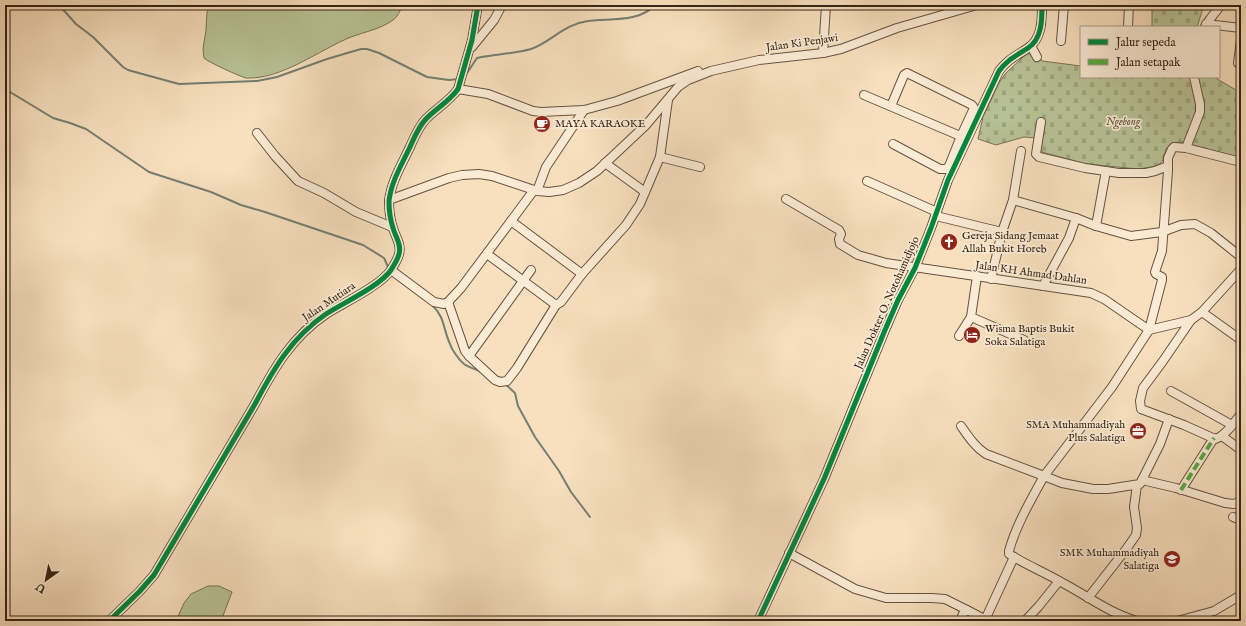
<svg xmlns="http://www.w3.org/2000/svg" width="1246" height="626" font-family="'IM FELL English',serif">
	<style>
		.grass { fill: #b8c396; stroke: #777356 }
		.cemetery { fill: url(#cemetery-stones); stroke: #777356 }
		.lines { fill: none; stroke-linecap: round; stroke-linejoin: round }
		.stream { stroke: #747f74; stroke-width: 2 }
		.minor-casing { stroke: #665240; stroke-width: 10 }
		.minor { stroke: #faebd5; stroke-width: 8 }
		.quiet { stroke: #55aa42; stroke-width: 4; stroke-dasharray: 8 4; stroke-linecap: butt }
		.cycleway-casing { stroke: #faebd5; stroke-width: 8 }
		.cycleway { stroke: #00873e; stroke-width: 5 }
		.labels { text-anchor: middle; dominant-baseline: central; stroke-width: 3.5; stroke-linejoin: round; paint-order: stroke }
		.street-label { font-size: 11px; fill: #362316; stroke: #faebd5 }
		.park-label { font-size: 11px; font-style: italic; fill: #564b36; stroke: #faebd5 }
		.poi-label { font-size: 11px; fill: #362316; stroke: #faebd5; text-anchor: start }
	</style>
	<defs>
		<pattern id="cemetery-stones" width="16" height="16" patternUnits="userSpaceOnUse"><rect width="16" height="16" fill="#b8c396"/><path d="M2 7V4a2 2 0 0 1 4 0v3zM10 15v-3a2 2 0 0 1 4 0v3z" fill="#9fa781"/></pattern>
	</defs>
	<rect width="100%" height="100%" fill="#f8e0be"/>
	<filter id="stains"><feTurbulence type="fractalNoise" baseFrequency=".005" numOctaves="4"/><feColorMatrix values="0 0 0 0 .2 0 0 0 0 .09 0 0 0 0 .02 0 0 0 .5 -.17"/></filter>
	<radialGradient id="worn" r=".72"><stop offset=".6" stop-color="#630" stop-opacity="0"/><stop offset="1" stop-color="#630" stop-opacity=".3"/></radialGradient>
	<g class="grass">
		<path d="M 211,5 L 403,5 C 400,10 398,17 393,20 C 381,29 364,32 351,37 C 319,50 281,80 246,78 C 241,77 208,62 204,58 L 203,49 L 206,30 L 207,12 Z"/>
		<path d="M 208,586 L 219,586 L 232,592 L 221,621 L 176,621 L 184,603 L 191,594 Z"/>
	</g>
	<g class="cemetery">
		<path d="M 1154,5 L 1204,5 L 1197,27 L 1152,27 L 1152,10 Z"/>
		<path d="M 1032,51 L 1035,52 L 1042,61 L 1081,66 L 1081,77 L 1214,77 L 1241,93 L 1241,101 L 1239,103 L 1239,109 L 1241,110 L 1241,158 L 1193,145 L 1181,142 L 1174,143 L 1172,143 L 1166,149 L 1163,160 L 1158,166 L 1138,169 L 1087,164 L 1038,151 L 1036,138 L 1024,137 L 996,145 L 978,139 L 983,117 L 999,83 L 1005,74 L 1022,58 L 1029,52 Z"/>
	</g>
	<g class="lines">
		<g class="stream">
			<path d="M 59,5 L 76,24 L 93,37 L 123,67 L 128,70 L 146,75 L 179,84 L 257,81 L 277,77 L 327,59 L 361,49 L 367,49 L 379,53 L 427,77 L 449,80 L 458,79"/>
			<path d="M 465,76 L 477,58 C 495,54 514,54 531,49 C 551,42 564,24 588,21 C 609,18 639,23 655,5"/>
			<path d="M 5,90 L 10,92 L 53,118 L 70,123 L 86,129 L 149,172 L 211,192 L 241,205 L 265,212 L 363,245 L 384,258 L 389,269"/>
			<path d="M 432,305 C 445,317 443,329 450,344 C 452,350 459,360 464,364 C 468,367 476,369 481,372"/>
			<path d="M 505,384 L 515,393 L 518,406 L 535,437 L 559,471 L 571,492 L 590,517"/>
		</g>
		<g class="minor-casing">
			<g id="minor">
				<path d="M 1206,24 L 1241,28"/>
				<path d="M 1128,27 L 1129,5"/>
				<path d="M 1205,27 L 1210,19 L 1221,5"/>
				<path d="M 1241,40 L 1238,63 L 1241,65"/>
				<path d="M 1061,41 L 1064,5"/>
				<path d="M 1031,46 L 1037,57"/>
				<path d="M 472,47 L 494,20 L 502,5"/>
				<path d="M 823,53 L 826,5"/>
				<path d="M 458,89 L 488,94 L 533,111 L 541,112 L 584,110 L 617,101 L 698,71"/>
				<path d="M 864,95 L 965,138"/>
				<path d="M 891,106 L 904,75 L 907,73 L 972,105 L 974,108 L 961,136 L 949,166 L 946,169 L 940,169 L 893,144"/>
				<path d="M 1041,122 L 1036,154 L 1039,157 L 1085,168 L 1119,173 L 1146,173 L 1155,171 L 1168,166"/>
				<path d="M 257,133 L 275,156 L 298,181 L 324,193 L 356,212 L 392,227"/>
				<path d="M 1186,148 L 1200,112 L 1200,104 L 1194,77"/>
				<path d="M 660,157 L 700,167"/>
				<path d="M 605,163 L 645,192"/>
				<path d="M 1106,171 L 1096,226 L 1131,236 L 1162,232 L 1181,225 L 1195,224 L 1211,233 L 1241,257"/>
				<path d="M 867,181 L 937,212"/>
				<path d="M 534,190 L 511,221 L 582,274 L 626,225 L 640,204 L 660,157 L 668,100"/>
				<path d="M 537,191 L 546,167 L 584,110"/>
				<path d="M 786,199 L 839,230 L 841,234 L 839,239 L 840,244 L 858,255 L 886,263 L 1091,293 L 1104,299 L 1149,330 L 1191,320 L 1202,312 L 1241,340"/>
				<path d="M 389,200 L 449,178 L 462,175 L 479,174 L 492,176 L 537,191 L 549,192 L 563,190 L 579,183 L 597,171 L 646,125 L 678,87 L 688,80 L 711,71 L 759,60 L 823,53 L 841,49 L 897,28 L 977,5"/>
				<path d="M 1013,200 L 1021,151"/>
				<path d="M 936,216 L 1002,232"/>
				<path d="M 487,254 L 556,305 L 561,302 L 582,274"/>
				<path d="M 391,270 L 434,302 L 444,304 L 448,302 L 461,288 L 511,221"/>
				<path d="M 977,276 L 971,317 L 1024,340"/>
				<path d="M 991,279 L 1002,232 L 1013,200 L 1076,218 L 1096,226"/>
				<path d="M 1043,286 L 1069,238 L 1076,218"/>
				<path d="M 448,302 L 465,351 L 469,356 L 531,270"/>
				<path d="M 1202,312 L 1241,269"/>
				<path d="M 1191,320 L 1163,361 L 1143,388 L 1140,401 L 1141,409 L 1184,425 L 1215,439 C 1225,437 1235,421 1241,414"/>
				<path d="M 959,336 L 971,317"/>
				<path d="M 469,356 L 495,380 L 500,382 L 507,381 L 517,368 L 556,305"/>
				<path d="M 1171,391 L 1232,425"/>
				<path d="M 961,426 C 968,436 975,447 986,454 L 1044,476 L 1112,387 L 1149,330 L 1162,280 L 1162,277 L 1156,274 L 1155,272 L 1162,251 L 1168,171 L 1168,158 L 1172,149 L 1174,147 L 1186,148 L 1241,162"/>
				<path d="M 1222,436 L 1241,450"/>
				<path d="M 1142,480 L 1176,488 L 1225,503 L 1234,504 L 1241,501"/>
				<path d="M 1181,490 L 1214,438"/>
				<path d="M 1233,517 L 1241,520"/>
				<path d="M 789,553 L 855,589 L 886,598 L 932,598 L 945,599 L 967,610"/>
				<path d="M 1088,598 L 1127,548 L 1136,535 L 1137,528 L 1134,507 L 1137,485"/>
				<path d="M 985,620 L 1014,557"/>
				<path d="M 109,621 L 139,592 L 154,575 L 255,404 C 274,368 292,337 326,314 C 343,303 380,286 391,270 C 394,265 398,259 399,254 C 402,245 395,236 393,228 C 390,219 389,209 389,201 C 391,182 402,164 410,147 C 414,138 418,128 425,120 C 435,109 449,102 458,89 L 472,40 L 478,5"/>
				<path d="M 758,621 L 824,479 L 885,330 L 898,300 L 915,268 L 931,228 L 948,180 L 999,71 C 1008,59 1016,56 1028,48 C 1042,39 1042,20 1042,5"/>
				<path d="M 960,621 L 963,614 L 967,610 L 988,621"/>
				<path d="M 1025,621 L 1039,606 L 1059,581"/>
				<path d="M 1137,621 C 1109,613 1086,595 1061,582 C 1044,572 1026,565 1009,554 L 1009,551 C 1016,525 1031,500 1044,476 L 1062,483 L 1093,489 L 1108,489 L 1140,484 L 1160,444 L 1169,419"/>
				<path d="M 1177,621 L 1214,611 L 1241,595"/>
			</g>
		</g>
		<use href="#minor" class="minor"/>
		<g class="quiet">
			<path d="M 1181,490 L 1214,438"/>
			<path d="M 979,621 L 980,617"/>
		</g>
		<g class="cycleway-casing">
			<g id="cycleway">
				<path d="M 109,621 L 139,592 L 154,575 L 255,404 C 274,368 292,337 326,314 C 343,303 380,286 391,270 C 394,265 398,259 399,254 C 402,245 395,236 393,228 C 390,219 389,209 389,201 C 391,182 402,164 410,147 C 414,138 418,128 425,120 C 435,109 449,102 458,89 L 472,40 L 478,5"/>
				<path d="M 758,621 L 824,479 L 885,330 L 898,300 L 915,268 L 931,228 L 948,180 L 999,71 C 1008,59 1016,56 1028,48 C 1042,39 1042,20 1042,5"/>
			</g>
		</g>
		<use href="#cycleway" class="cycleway"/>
	</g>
	<defs>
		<g id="cafe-disc" transform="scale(0.9)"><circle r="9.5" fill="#8f2418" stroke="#faebd5"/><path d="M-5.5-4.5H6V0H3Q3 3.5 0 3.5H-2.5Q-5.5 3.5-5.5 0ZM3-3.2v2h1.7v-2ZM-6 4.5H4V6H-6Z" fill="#fff"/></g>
		<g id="church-disc" transform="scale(0.9)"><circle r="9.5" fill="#8f2418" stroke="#faebd5"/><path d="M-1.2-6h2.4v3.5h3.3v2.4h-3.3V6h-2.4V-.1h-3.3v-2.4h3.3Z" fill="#fff"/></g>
		<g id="hotel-disc" transform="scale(0.9)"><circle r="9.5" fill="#8f2418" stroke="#faebd5"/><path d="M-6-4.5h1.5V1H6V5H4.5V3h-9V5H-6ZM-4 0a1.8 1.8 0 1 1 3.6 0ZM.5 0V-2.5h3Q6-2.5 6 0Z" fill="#fff"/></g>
		<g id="office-disc" transform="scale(0.9)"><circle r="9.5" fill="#8f2418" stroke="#faebd5"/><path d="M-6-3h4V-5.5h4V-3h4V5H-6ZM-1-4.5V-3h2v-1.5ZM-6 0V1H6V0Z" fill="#fff"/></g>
		<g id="school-disc" transform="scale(0.9)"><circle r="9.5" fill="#8f2418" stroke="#faebd5"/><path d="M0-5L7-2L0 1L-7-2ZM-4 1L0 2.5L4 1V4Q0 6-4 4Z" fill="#fff"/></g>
	</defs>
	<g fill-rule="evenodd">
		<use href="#cafe-disc" x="542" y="124"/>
		<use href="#church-disc" x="949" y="242"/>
		<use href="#hotel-disc" x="972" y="335"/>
		<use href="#office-disc" x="1138" y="431"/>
		<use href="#school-disc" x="1172" y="559"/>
	</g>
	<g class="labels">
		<g class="street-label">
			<text transform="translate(802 43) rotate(-8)">Jalan Ki Penjawi</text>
			<text transform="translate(1031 273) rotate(8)">Jalan KH Ahmad Dahlan</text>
			<text transform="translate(329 302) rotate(-34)">Jalan Mutiara</text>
			<text transform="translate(887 303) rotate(-66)">Jalan Dokter O. Notohamidjojo</text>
		</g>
		<g class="park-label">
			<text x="1123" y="122">Ngebong</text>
		</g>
		<g class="poi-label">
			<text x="555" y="124">MAYA KARAOKE</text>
			<text x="962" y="236">Gereja Sidang Jemaat<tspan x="962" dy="13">Allah Bukit Horeb</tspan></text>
			<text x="985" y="329">Wisma Baptis Bukit<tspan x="985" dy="13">Soka Salatiga</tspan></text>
			<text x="1125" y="425" text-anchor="end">SMA Muhammadiyah<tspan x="1125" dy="13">Plus Salatiga</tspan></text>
			<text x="1159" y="553" text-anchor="end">SMK Muhammadiyah<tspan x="1159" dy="13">Salatiga</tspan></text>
		</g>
	</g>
	<rect width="1246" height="626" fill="none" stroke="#f8e0be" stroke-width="20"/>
	<rect x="6" y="6" width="1234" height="614" fill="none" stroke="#362316" stroke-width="2"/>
	<rect x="10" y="10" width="1226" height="606" fill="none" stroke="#362316"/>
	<rect x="1080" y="26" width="140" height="52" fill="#faebd5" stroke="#ac9b89"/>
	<rect x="1088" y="39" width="20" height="6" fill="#00873e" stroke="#ac9b89"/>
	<text x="1116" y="46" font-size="12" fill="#362316">Jalur sepeda</text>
	<rect x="1088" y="59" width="20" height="6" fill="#55aa42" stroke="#ac9b89"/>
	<text x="1116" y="66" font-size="12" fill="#362316">Jalan setapak</text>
	<g transform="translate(46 580) rotate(213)" stroke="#faebd5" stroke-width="3" paint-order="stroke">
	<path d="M0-3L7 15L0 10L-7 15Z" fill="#362316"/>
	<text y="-6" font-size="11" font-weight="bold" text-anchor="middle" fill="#362316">U</text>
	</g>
	<rect width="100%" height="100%" filter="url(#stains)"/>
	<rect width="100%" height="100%" fill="url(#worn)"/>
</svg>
